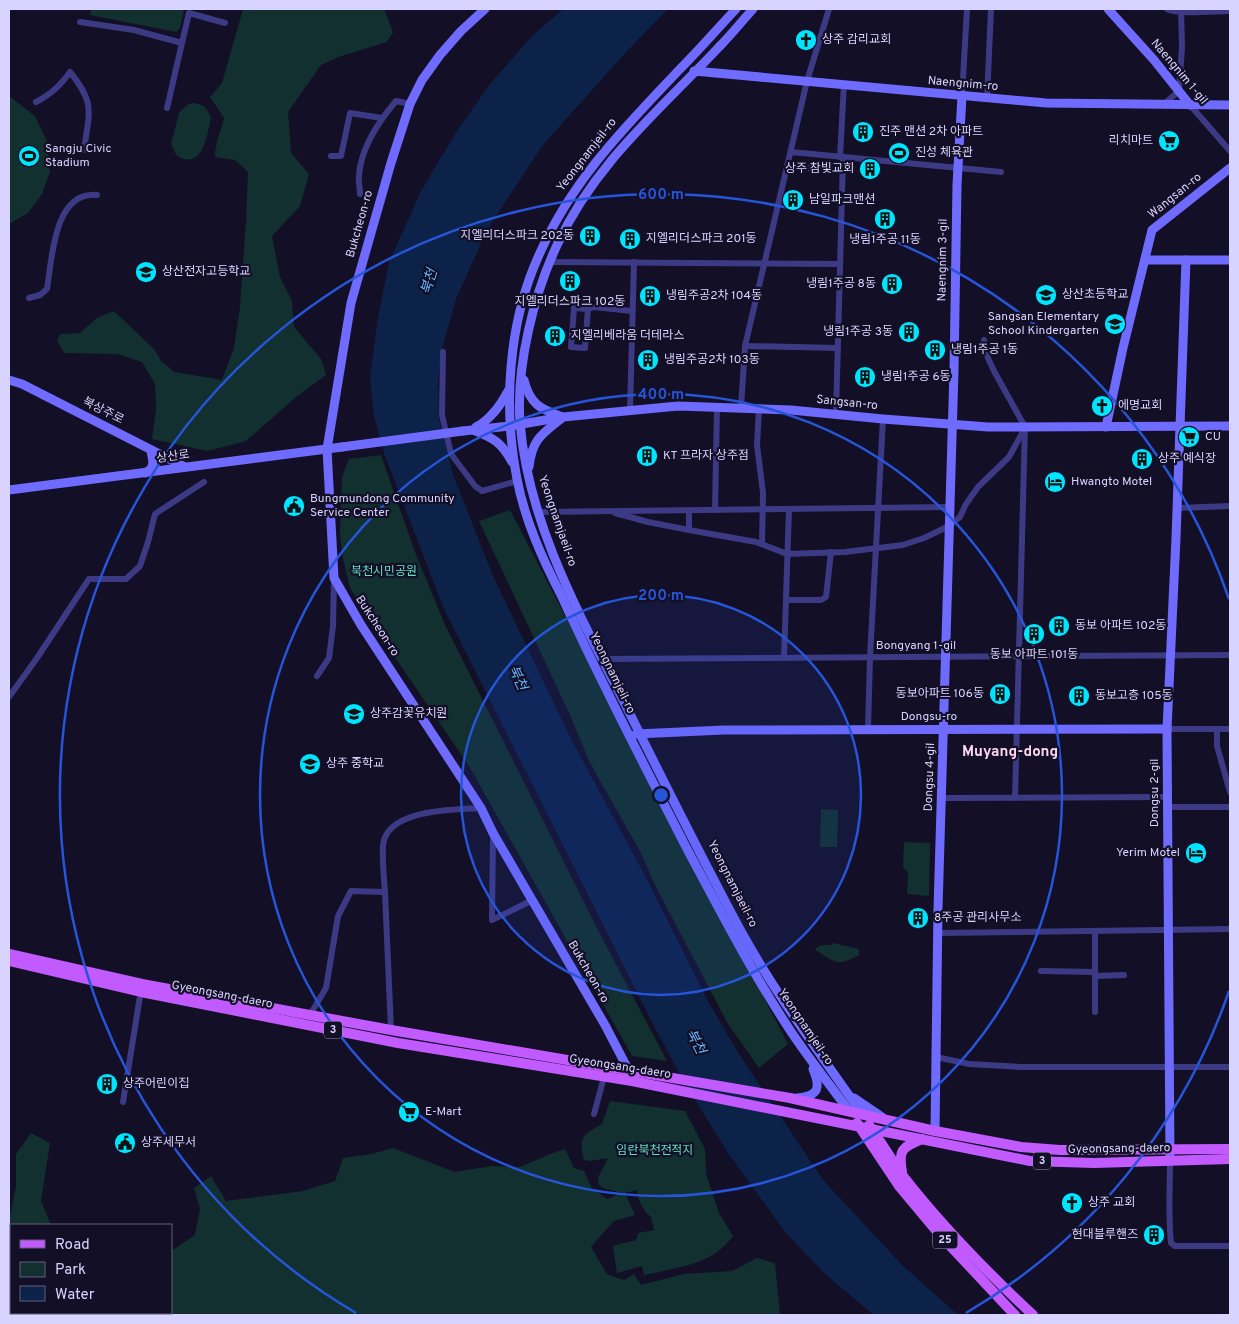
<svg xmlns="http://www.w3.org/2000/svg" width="1239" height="1324" font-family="Overpass,'Noto Sans KR',sans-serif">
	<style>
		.green { fill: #12302f }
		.water { fill: #0c2248 }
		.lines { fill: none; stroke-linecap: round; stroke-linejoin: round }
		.street { stroke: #3d3a85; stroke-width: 6 }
		.secondary { stroke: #6f6bff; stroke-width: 9 }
		.primary { stroke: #c25bff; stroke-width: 10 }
		.secondary-bridge { stroke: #6f6bff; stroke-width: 9 }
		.ring { fill: none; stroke: #2655da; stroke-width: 2.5 }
		.labels { text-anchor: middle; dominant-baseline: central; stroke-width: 4.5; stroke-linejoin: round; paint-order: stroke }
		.shield { fill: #130f26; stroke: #9e99be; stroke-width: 1 }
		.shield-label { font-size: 11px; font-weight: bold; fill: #d9d4ff }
		.poi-label { font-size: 12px; fill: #d9d4ff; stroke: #130f26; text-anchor: start }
		.street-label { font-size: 12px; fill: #d9d4ff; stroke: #130f26 }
		.park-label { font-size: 12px; fill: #5fe0c0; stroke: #130f26 }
		.water-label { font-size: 14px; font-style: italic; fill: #62b6ff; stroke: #130f26 }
		.quarter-label { font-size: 15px; font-weight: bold; fill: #ffd6f0; stroke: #130f26 }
		.centre { fill: #2655da; stroke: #130f26; stroke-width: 2.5 }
		.ring-label { font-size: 15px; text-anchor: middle; font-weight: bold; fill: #2655da; stroke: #130f26; stroke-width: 4.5; stroke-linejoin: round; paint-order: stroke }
	</style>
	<rect width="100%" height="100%" fill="#130f26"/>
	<g class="green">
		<path d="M 91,9 L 184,9 L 180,28 L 176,32 L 90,15 Z"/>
		<path d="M 243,9 L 384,9 L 393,32 L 387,42 L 338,57 L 321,65 L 288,112 L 291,153 L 309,174 L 300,206 L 272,236 L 280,277 L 292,301 L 294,327 L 321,359 L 326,375 L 296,397 L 246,441 L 207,451 L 152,439 L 156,409 L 155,384 L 142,362 L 117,354 L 64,353 L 57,341 L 60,334 L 80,333 L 97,318 L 114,311 L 155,350 L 161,361 L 174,372 L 222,380 L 234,348 L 240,307 L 246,221 L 248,172 L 235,160 L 215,157 C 215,142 221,132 224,118 L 210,97 L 222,83 Z"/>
		<path d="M 9,96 L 35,116 L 47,141 L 50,172 L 42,194 L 28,213 L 9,224 Z"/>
		<path d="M 193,103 C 204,104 207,108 211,118 C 207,135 203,171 177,156 L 171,144 L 179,113 L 187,105 Z"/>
		<path d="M 381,455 L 415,552 L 445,625 L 598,930 L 667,1061 L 632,1056 L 469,766 L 379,634 L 350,588 L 342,554 L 340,534 L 342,477 L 349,459 Z"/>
		<path d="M 510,510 L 788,1044 L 759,1068 L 728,1024 L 655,885 L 641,853 L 590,763 L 570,715 L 479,521 Z"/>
		<path d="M 821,809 L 838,810 L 837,847 L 820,847 Z"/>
		<path d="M 904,842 L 930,843 L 929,896 L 907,894 L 908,872 L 903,868 Z"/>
		<path d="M 833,943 L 859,949 L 859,955 C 835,967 838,963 815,950 C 818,944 825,945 831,945 Z"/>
		<path d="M 610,1101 L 685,1111 L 705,1149 L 706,1173 L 712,1192 L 719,1213 L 733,1236 C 711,1266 678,1267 644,1275 L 642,1266 L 617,1273 L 613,1246 L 636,1240 L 638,1233 L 654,1230 L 651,1217 C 643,1211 638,1200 637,1190 L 625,1193 L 635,1215 L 614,1221 L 591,1247 L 607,1274 L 624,1280 L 634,1274 L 641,1285 L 684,1274 L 732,1271 L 757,1258 L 775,1263 L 780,1315 L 9,1315 L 9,1221 L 16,1186 L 16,1154 L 31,1133 L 50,1143 L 41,1201 L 51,1225 L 11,1225 L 11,1313 L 171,1313 L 171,1251 L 195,1235 L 200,1209 L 194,1188 L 211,1176 L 226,1201 L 303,1191 L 335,1181 L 343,1158 L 371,1154 L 393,1148 L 455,1172 L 492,1166 L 520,1167 L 550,1154 L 565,1149 L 574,1168 L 584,1171 L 592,1188 L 607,1199 L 623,1193 L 602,1188 L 598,1183 L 598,1178 L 608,1158 L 590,1161 L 584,1160 C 578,1136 583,1135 602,1124 Z"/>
	</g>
	<path class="water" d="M 563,9 L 668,9 L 627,51 L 542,146 L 487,230 L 456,299 L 442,349 L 438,381 L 439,419 L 453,475 L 493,576 L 572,741 L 642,870 L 708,1001 L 739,1054 L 823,1180 L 903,1266 L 958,1315 L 874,1315 L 826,1275 L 785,1232 L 728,1153 L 683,1080 L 654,1026 L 443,607 L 384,453 L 374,416 L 370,377 L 378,317 L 389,262 L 422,189 L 457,131 L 490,84 L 532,36 Z"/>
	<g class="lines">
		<g class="street">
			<path d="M 1167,9 C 1178,15 1216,11 1230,11"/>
			<path d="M 80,22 L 134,30 L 182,43 L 167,108"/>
			<path d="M 182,43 L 189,13 L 225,23"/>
			<path d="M 962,96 L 967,9"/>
			<path d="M 987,99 L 991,9"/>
			<path d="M 36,102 C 51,94 60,86 70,72 C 96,104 89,112 84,150"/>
			<path d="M 1164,104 L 1179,91 L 1182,47 L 1181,9"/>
			<path d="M 1190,105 L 1230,151"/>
			<path d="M 791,152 L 1001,172"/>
			<path d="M 331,156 L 341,156 L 350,113 L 382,118"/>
			<path d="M 840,157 L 844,84"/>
			<path d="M 788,166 L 843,171"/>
			<path d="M 360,194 C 360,188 358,181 359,175 C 361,148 379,121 396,101 L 410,104"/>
			<path d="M 550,262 L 840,264"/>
			<path d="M 29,298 L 40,295 L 47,289 C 52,258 54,191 97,195"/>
			<path d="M 588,309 L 574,308 L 571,347 L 585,348 L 588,309 L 594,307 L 632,311"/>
			<path d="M 984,340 L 988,358 L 994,371 L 1025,427 L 1015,798"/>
			<path d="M 745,346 L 838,348"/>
			<path d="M 443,352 L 442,415 L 451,454 L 475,486 L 482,491 L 517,481"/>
			<path d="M 741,407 L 745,346 L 807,81 L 829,9"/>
			<path d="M 759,409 L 757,445 L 763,493 L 762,544"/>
			<path d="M 630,410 L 634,262"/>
			<path d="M 836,414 L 843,157"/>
			<path d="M 1177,508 L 1230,506"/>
			<path d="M 689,510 L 689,530 L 756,542 L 787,554 L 845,552 L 903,545 L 924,538 L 949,526 L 960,517 L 966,504 L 978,487 L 1009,457 L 1025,428"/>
			<path d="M 715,510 L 717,406"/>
			<path d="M 538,512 L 950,507"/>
			<path d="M 615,513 L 648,522 L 689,530"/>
			<path d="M 786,600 L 821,600 L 826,597 L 831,552"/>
			<path d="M 784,658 L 789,509"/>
			<path d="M 602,659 L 1230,655"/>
			<path d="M 317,676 L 329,658 L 333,626 L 334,579"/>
			<path d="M 9,697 L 37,658 L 89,579 L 126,579 L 140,566 L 148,542 L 155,514 L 204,482"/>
			<path d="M 1167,729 L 1230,729"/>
			<path d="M 868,730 L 870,657 L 883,419"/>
			<path d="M 1217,730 L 1217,746 L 1230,792"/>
			<path d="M 942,798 L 1167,797"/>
			<path d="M 1167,807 L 1230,807"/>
			<path d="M 493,834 L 492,920 L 533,900"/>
			<path d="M 385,892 L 391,1030"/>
			<path d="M 1095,931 L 1095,1012"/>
			<path d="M 938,933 L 1230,929"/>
			<path d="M 1041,971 L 1095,972"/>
			<path d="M 1095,976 L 1124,975"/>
			<path d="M 310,1015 L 326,988 L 338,916 L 351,891 L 385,892 C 384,877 382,860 383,845 C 387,809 453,810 481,808"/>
			<path d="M 936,1057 L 969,1064 L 1021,1067 L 1230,1067"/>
			<path d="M 123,1102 L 141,990"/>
			<path d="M 594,1114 L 604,1077"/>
			<path d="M 1170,1160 C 1170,1188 1168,1215 1171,1243 L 1175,1246 L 1230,1246"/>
		</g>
		<g class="secondary">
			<path d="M 485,9 L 461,31 L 440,55 L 422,80 L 410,104 L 391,163 L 351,303 L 327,449 L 334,578 L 361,625 L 481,808 L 493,833 L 605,1025 L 631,1075"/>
			<path d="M 736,9 C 717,29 699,50 680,69 C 624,128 572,180 539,255 C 508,323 503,407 517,479 C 525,521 543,560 562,597 C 576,628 591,659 606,689 C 632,742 659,794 686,847 C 718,907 749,967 786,1024 C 805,1054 828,1082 849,1111"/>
			<path d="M 753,9 C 742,21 731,35 719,47 C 660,110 596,162 558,243 C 534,293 516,366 520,422 C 528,526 583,621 629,712 C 666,786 703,861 742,933 C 777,996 821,1055 862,1114"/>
			<path d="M 1108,9 L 1154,60 L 1190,105"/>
			<path d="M 694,71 L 1046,103 L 1230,105"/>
			<path d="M 1145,260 L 1230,260"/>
			<path d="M 9,380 L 22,384 L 185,467"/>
			<path d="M 524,380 C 530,405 541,409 562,417"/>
			<path d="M 476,427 C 491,419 500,406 508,391"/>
			<path d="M 1106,427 L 1123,348 L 1152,230 L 1230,168"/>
			<path d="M 473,430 C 494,438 502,443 512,462"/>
			<path d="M 463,431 L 510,426 L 563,417 L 678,406 L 791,410 L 883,419 L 988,427 L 1230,426"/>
			<path d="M 529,467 C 532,439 542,434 562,418"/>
			<path d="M 145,473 L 151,469 L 153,463 L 151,450"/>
			<path d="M 9,490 L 342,447"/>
			<path d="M 636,734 L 724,730 L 1167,729"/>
			<path d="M 797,1098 C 819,1096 821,1088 813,1069"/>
			<path d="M 854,1098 L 882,1117"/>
			<path d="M 935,1131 L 938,909 L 954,370 L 957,185 L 962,96"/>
			<path d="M 1170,1160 L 1167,729 L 1176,538 L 1186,260"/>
		</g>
		<g class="primary">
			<path d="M 9,954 L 142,984 L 391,1030 L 790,1098 L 935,1131 L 1021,1147 L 1060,1150 L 1230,1149"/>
			<path d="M 9,961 L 141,992 L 398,1043 L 632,1081 L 1030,1161 L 1094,1163 L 1230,1159"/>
			<path d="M 857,1123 L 899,1186 L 940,1235 L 1015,1315"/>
			<path d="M 869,1125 C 881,1142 891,1159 903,1176 C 942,1226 987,1272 1033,1315"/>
			<path d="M 902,1172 C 898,1150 902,1147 922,1139"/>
		</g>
		<path class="secondary-bridge" d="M 342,447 L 463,431"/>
	</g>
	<circle cx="661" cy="795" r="200" fill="#2655da" fill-opacity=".12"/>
	<g class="ring">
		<circle cx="661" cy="795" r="200"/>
		<circle cx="661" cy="795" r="401"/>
		<path d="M1229 991A601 601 0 0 1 966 1313M356 1313A601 601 0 1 1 1229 599"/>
	</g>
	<defs>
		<g id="church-disc" transform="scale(1.125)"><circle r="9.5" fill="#00e5ff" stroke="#130f26"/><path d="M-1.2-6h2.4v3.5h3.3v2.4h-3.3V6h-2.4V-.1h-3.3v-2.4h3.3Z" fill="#111"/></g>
		<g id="building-disc" transform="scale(1.125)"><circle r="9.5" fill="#00e5ff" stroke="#130f26"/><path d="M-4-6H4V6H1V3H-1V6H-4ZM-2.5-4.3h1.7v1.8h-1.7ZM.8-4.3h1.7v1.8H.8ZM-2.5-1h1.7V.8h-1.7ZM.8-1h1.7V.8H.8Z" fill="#111"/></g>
		<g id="supermarket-disc" transform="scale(1.125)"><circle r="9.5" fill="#00e5ff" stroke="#130f26"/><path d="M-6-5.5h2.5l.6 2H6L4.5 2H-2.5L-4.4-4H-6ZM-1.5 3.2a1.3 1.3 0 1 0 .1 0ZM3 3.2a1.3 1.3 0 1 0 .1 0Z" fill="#111"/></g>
		<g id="stadium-disc" transform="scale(1.125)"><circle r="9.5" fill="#00e5ff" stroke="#130f26"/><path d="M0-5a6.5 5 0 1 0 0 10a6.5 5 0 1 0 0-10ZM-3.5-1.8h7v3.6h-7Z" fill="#111"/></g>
		<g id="school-disc" transform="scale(1.125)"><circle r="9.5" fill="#00e5ff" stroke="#130f26"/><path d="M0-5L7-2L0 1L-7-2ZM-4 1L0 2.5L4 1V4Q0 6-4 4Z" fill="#111"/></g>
		<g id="hotel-disc" transform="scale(1.125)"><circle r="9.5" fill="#00e5ff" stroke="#130f26"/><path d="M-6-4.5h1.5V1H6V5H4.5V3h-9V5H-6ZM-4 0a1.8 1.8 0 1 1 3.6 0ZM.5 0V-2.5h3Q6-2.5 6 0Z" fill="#111"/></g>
		<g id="civic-disc" transform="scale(1.125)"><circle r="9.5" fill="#00e5ff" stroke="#130f26"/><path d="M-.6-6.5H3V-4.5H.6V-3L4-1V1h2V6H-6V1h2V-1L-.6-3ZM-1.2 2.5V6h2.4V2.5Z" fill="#111"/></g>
	</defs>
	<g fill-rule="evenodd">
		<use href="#church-disc" x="806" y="40"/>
		<use href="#building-disc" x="863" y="132"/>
		<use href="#supermarket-disc" x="1169" y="141"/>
		<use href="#stadium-disc" x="899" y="153"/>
		<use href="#stadium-disc" x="29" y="156"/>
		<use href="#building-disc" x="870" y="169"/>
		<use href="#building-disc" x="793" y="200"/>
		<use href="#building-disc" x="885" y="219"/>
		<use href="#building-disc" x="590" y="236"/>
		<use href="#building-disc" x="630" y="239"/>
		<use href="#school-disc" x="146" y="272"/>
		<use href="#building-disc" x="570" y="281"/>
		<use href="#building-disc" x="892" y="284"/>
		<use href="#school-disc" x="1046" y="295"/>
		<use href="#building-disc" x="650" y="296"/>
		<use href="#school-disc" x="1115" y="324"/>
		<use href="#building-disc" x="909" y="332"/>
		<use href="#building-disc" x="555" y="336"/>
		<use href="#building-disc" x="935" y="350"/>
		<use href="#building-disc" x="648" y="360"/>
		<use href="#building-disc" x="865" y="377"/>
		<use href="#church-disc" x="1102" y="406"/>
		<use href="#supermarket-disc" x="1189" y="437"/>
		<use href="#building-disc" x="647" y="456"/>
		<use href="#building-disc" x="1142" y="459"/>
		<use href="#hotel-disc" x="1055" y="482"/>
		<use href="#civic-disc" x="294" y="506"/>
		<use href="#building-disc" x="1059" y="626"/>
		<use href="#building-disc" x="1034" y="634"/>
		<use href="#building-disc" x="1000" y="694"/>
		<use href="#building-disc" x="1079" y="696"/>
		<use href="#school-disc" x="354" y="714"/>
		<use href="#school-disc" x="310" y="764"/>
		<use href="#hotel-disc" x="1196" y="853"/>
		<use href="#building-disc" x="918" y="918"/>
		<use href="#building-disc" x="107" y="1084"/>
		<use href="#supermarket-disc" x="409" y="1112"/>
		<use href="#civic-disc" x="125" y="1143"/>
		<use href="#church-disc" x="1072" y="1203"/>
		<use href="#building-disc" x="1154" y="1235"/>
	</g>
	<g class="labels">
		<g class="shield">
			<rect x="324" y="1021.5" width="18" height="17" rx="4"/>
			<rect x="1033" y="1152.5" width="18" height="17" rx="4"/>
			<rect x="932.5" y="1231.5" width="25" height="17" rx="4"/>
		</g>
		<g class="shield-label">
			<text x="333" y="1030">3</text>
			<text x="1042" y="1161">3</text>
			<text x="945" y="1240">25</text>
		</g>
		<g class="poi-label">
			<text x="822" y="40">상주 감리교회</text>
			<text x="879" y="132">진주 맨션 2차 아파트</text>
			<text x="1153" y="141" text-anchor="end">리치마트</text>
			<text x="45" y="149">Sangju Civic<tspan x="45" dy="14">Stadium</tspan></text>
			<text x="915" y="153">진성 체육관</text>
			<text x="854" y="169" text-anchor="end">상주 참빛교회</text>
			<text x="809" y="200">남일파크맨션</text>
			<text x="574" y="236" text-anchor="end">지엘리더스파크 202동</text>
			<text x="646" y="239">지엘리더스파크 201동</text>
			<text x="885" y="240" text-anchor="middle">냉림1주공 11동</text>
			<text x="162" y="272">상산전자고등학교</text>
			<text x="876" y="284" text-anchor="end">냉림1주공 8동</text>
			<text x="1062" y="295">상산초등학교</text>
			<text x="666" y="296">냉림주공2차 104동</text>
			<text x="570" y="302" text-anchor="middle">지엘리더스파크 102동</text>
			<text x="1099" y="317" text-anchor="end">Sangsan Elementary<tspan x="1099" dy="14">School Kindergarten</tspan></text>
			<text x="893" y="332" text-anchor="end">냉림1주공 3동</text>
			<text x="571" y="336">지엘리베라움 더테라스</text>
			<text x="951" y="350">냉림1주공 1동</text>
			<text x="664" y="360">냉림주공2차 103동</text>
			<text x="881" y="377">냉림1주공 6동</text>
			<text x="1118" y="406">에명교회</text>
			<text x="1205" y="437">CU</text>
			<text x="663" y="456">KT 프라자 상주점</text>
			<text x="1158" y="459">상주 예식장</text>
			<text x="1071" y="482">Hwangto Motel</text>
			<text x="310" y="499">Bungmundong Community<tspan x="310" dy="14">Service Center</tspan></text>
			<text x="1075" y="626">동보 아파트 102동</text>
			<text x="1034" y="655" text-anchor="middle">동보 아파트 101동</text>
			<text x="984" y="694" text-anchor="end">동보아파트 106동</text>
			<text x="1095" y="696">동보고층 105동</text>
			<text x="370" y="714">상주감꽃유치원</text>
			<text x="326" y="764">상주 중학교</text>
			<text x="1180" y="853" text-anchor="end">Yerim Motel</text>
			<text x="934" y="918">8주공 관리사무소</text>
			<text x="123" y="1084">상주어린이집</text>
			<text x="425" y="1112">E-Mart</text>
			<text x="141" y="1143">상주세무서</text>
			<text x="1088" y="1203">상주 교회</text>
			<text x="1138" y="1235" text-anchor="end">현대블루핸즈</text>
		</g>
		<g class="street-label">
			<text transform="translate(1179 72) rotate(50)">Naengnim 1-gil</text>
			<text transform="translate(963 84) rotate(5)">Naengnim-ro</text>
			<text transform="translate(587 155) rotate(-52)">Yeongnamjeil-ro</text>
			<text transform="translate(1175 196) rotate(-39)">Wangsan-ro</text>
			<text transform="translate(360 224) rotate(-74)">Bukcheon-ro</text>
			<text transform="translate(943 260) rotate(-89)">Naengnim 3-gil</text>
			<text transform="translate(847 403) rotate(6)">Sangsan-ro</text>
			<text transform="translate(103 411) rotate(27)">북상주로</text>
			<text transform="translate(173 457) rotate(-8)">상산로</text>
			<text transform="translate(557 521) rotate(71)">Yeongnamjaeil-ro</text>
			<text transform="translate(377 626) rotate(57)">Bukcheon-ro</text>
			<text x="916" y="646">Bongyang 1-gil</text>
			<text transform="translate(612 673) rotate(64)">Yeongnamjeil-ro</text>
			<text x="929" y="717">Dongsu-ro</text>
			<text transform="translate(930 777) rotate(-88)">Dongsu 4-gil</text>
			<text transform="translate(1155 793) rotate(-90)">Dongsu 2-gil</text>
			<text transform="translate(732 884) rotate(63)">Yeongnamjaeil-ro</text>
			<text transform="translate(588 972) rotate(60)">Bukcheon-ro</text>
			<text transform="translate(222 995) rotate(11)">Gyeongsang-daero</text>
			<text transform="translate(805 1027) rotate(56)">Yeongnamjeil-ro</text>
			<text transform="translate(620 1067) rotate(9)">Gyeongsang-daero</text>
			<text transform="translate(1119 1149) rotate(-1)">Gyeongsang-daero</text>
		</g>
		<g class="park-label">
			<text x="384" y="572">북천시민공원</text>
			<text x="655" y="1151">임란북천전적지</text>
		</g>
		<g class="water-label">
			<text transform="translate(430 282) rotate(-73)">북천</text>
			<text transform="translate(517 678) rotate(65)">북천</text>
			<text transform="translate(695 1042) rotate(63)">북천</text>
		</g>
		<g class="quarter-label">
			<text x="1010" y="752">Muyang-dong</text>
		</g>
	</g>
	<circle cx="661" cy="795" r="8" class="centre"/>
	<g class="ring-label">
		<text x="661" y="199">600 m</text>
		<text x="661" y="399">400 m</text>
		<text x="661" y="600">200 m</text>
	</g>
	<rect width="1239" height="1324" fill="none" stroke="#d9d4ff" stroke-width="20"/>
	<rect x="10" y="1224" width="162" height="90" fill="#130f26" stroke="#625e7d"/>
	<rect x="20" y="1240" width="25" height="8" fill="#c25bff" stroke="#625e7d"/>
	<text x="55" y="1249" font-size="15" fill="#d9d4ff">Road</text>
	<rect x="20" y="1262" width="25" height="15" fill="#12302f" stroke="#625e7d"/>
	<text x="55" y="1274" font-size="15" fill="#d9d4ff">Park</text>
	<rect x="20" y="1286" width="25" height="15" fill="#0c2248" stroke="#625e7d"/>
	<text x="55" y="1299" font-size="15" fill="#d9d4ff">Water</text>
</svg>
